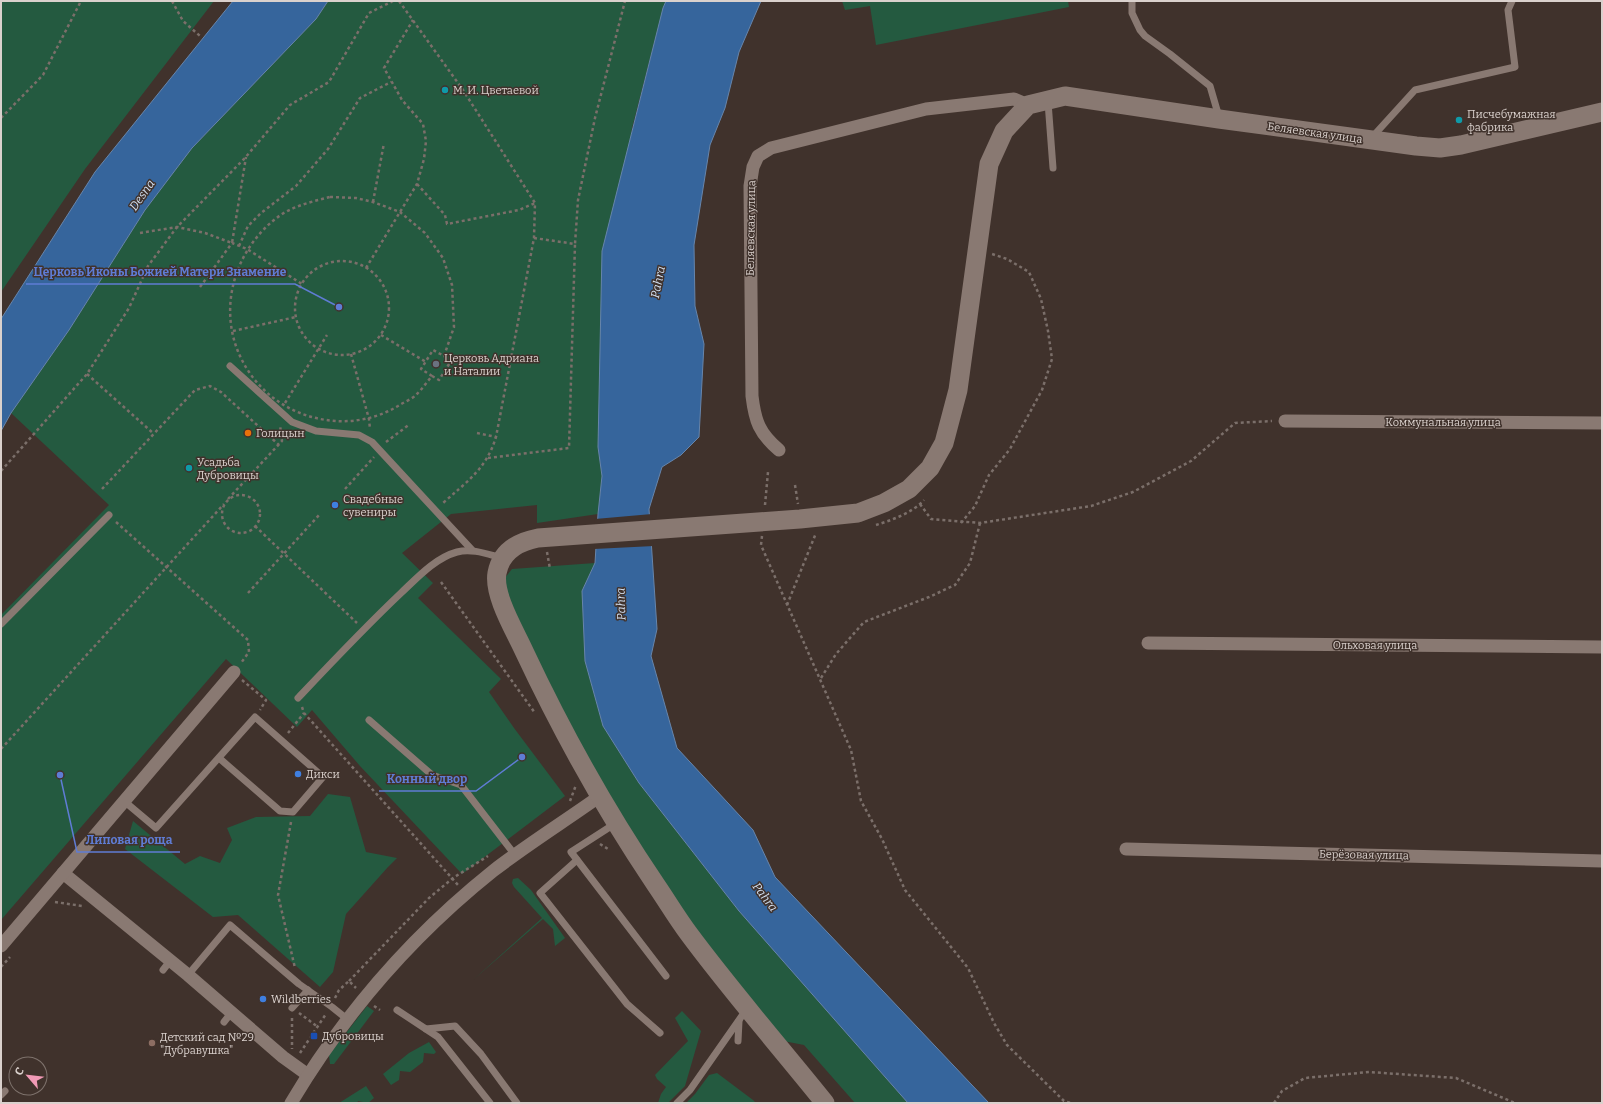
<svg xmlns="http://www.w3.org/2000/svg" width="1603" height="1104" font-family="Bitter,serif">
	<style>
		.green { fill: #245a40 }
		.water { fill: #36659c; stroke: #6785ab }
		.pier { fill: #40322c }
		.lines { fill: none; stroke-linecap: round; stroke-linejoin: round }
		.path { stroke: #7b6f6a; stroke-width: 2.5; stroke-dasharray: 3 3; stroke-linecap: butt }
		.lane { stroke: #897972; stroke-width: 7 }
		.street { stroke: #897972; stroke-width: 13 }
		.secondary { stroke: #897972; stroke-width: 19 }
		.culture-dot { fill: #0f9aa8; stroke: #40322c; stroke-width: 1.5 }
		.worship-dot { fill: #6b7280; stroke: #40322c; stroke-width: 1.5 }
		.food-dot { fill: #e8710a; stroke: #40322c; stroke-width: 1.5 }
		.shop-dot { fill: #3f7fe0; stroke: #40322c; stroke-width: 1.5 }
		.transit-dot { fill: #1a4fb4; stroke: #40322c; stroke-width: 1.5 }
		.education-dot { fill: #8d6e63; stroke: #40322c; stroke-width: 1.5 }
		.labels { text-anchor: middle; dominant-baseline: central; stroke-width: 3; stroke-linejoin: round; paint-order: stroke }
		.poi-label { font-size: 11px; fill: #dad1cd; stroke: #40322c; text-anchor: start }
		.street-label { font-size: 11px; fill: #dad1cd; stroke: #40322c }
		.water-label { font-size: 12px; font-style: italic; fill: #d2dff0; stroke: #40322c }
		.leader { fill: none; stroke: #5f7cd4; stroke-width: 1.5 }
		.callout-dot { fill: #5f7cd4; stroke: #40322c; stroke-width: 1.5 }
		.callout-label { font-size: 12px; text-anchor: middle; font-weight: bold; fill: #5f7cd4; stroke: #40322c; stroke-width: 3; stroke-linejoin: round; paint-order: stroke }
	</style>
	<rect width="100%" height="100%" fill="#40322c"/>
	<g class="green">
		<path d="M 1,1 L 214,1 L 85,169 L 1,292 Z"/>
		<path d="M 328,1 L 666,1 L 663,9 L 632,128 L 598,447 L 602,476 L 598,514 L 537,523 L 537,505 L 451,514 L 402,553 L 433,583 L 418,598 L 501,679 L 489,692 L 514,728 L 565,796 L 462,874 L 360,766 L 312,710 L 297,727 L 226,659 L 1,920 L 1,615 L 109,505 L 11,413 L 69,330 L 145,210 L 192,148 L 316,19 Z"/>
		<path d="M 842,1 L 1068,1 L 1069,7 L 876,45 L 870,6 L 845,10 Z"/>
		<path d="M 595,563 L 582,591 L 585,661 L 603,726 L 639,783 L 739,911 L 908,1103 L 855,1103 L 804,1045 L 773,1039 L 647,872 L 497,588 L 512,569 Z"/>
		<path d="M 328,794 L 350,797 L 366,852 L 397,858 L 388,867 L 346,914 L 333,972 L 320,987 L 238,915 L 213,917 L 125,849 L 133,821 L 185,864 L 200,856 L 220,863 L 232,840 L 227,828 L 256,817 L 310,816 Z"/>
		<path d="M 518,878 L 531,890 L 565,938 L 555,946 L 553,929 L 543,919 L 473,980 L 542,918 L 514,887 L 512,883 L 513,879 Z"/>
		<path d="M 367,1006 L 374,1011 L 334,1064 L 330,1064 L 329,1055 Z"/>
		<path d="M 682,1011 L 701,1031 L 685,1086 L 668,1103 L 658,1103 L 661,1094 L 666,1087 L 657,1079 L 655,1075 L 688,1041 L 675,1018 Z"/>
		<path d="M 429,1042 L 436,1052 L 434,1054 L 424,1053 L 423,1062 L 410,1072 L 400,1071 L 399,1080 L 391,1085 L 383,1074 L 409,1053 Z"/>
		<path d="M 717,1073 L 753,1100 L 756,1103 L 686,1103 L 695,1094 L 709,1075 Z"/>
		<path d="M 366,1086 L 374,1098 L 368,1103 L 358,1101 L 357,1103 L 339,1103 Z"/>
	</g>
	<g class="water">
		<path d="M 233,1 L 328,1 L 316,19 L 192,148 L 145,210 L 69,330 L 11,413 L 1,431 L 1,319 L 95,172 Z"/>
		<path d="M 666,1 L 761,1 L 739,52 L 725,108 L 710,145 L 694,245 L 695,306 L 704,344 L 699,437 L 681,455 L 662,467 L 649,509 L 657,629 L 651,656 L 677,748 L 753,830 L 775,877 L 989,1103 L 908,1103 L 739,911 L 639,783 L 603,726 L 585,661 L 582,591 L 595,563 L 598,514 L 602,476 L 598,447 L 602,251 L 663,8 Z"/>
	</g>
	<path class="pier" d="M 652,514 L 654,546 L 594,549 L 595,519 Z"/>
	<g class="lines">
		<g class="path">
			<path d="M 172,1 L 183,21 L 200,36"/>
			<path d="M 399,1 L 463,90 L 535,203 L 534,238 L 496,437 C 486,470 466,482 442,504"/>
			<path d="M 1,118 L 43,75 L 81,1"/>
			<path d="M 417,184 L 445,215 L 447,224 L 519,210 L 535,203"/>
			<path d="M 330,197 L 356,198 L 373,202 L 400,212 L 425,233 L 443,258 L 452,285 L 454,327 L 444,356 L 433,350 L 421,369 L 432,376 C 427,382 422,389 416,395 C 412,399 404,402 398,406 C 348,436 281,420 249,372 C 213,319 231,249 282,214 C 297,205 314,201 330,197 Z"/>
			<path d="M 373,202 L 384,143"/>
			<path d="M 140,233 L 177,227 L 205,233 L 232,243 L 246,157"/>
			<path d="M 534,238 L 575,244 L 578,200 L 595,118 L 625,1"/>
			<path d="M 239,246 L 248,226 L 261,213 L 296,186 L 328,149 L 360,98 L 391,82"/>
			<circle cx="342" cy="308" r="47"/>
			<path d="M 366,268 L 417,184 L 424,159 L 426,141 L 423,124 L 402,100 L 384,68 L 413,20"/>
			<path d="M 200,287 L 232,243 L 247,249 L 302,284"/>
			<path d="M 233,331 L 296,317"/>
			<path d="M 381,335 L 426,362"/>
			<path d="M 351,354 L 369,419 L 370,429"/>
			<path d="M 87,374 L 154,434"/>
			<path d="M 432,376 L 439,380 L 451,361 L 444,356"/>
			<path d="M 285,403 L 327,335"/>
			<path d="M 477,433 L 496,437"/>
			<path d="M 386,442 L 410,424"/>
			<path d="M 488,458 L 569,448 L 575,244"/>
			<path d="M 1,471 L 87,374 L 129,308 L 148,266 L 177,227 L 244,159 L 290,105 L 329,82 L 369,13 L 393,1"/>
			<path d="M 795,485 L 798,504"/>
			<path d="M 102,489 L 195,390 L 210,386 L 221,392 L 279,445"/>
			<path d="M 345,489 L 374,457"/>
			<circle cx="241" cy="514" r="19"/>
			<path d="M 228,499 L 282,441 L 280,425"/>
			<path d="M 920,504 L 931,519 L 980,523 L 1091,506 L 1133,492 L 1191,461 L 1235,423 L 1272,421"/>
			<path d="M 765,505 L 768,472"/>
			<path d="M 116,522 L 248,640 L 249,652 L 241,663"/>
			<path d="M 961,523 L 975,506 L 989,475 L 1010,449 L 1042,390 L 1052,359 L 1048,331 L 1041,299 L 1029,272 L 1007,259 L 992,254"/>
			<path d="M 876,525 C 892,520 912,513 924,500"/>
			<path d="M 255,526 L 357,623"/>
			<path d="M 762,536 L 761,545 L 851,750 L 861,801 L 882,839 L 905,890 L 968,968 L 994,1023 L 1007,1045 L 1064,1101 L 1071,1103"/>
			<path d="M 547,552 L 550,569"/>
			<path d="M 441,582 L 535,713"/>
			<path d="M 248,593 L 320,514"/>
			<path d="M 787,605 L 816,533"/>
			<path d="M 821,678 L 836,654 L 864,622 L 929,597 L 955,585 L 970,563 L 980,523"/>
			<path d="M 242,680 L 266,700 L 260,710"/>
			<path d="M 302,707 L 304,713 L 458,885"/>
			<path d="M 288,733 L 304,713"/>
			<path d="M 1,749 L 224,504"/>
			<path d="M 570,801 L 576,785"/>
			<path d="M 291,822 L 278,895 L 295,968"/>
			<path d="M 600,844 L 608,849"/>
			<path d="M 55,902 L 82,906"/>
			<path d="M 1,967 L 10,957"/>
			<path d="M 349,981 L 429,898 L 453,878 L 488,856"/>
			<path d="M 335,998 L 339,990 L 349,981 L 356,988"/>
			<path d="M 374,1006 L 380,1010"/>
			<path d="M 299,1013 L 318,1027"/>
			<path d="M 292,1018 L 292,1049"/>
			<path d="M 300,1053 L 326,1014"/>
			<path d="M 1274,1103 L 1282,1091 L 1305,1078 L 1369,1072 L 1456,1078 L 1515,1103"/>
		</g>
		<g class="lane">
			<path d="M 1132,1 L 1132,13 L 1140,30 L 1145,36 L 1170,54 L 1210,86 L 1219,117"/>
			<path d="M 1048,102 L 1053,168"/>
			<path d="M 1375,134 L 1415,90 L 1515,67 L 1508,10 L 1512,1"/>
			<path d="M 230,366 L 292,422 L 316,431 L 359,435 L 372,442 L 472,550"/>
			<path d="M 1,624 L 109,515"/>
			<path d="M 298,698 C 332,662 365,627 401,593 C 417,578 435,558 457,552 C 472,548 487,554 502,558"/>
			<path d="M 369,720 L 432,775 L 461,785 L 515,855"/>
			<path d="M 124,801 L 156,828 L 255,717 L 323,777 L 293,812 L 280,811 L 219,758"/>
			<path d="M 616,823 L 571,852 L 666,976"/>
			<path d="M 577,860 L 540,893 L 627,1004 L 660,1033"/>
			<path d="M 163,970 L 170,961"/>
			<path d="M 188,975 L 230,925 L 299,984 L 332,1007 L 347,1019"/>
			<path d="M 292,1008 L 308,990"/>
			<path d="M 397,1010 L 438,1037 L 490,1103"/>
			<path d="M 224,1022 L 231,1013"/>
			<path d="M 426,1029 L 455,1026 L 481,1054 L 517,1103"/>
			<path d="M 738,1041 L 739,1021"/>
			<path d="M 1,1095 L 5,1091"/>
			<path d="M 677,1103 L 690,1090 L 746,1010"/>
		</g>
		<g class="street">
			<path d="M 1285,421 L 1602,423"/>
			<path d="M 779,450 C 759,433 755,421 752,396 L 750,186 L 753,167 L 758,156 L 771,148 L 926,109 L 1014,99 L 1028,105"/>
			<path d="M 1148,643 L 1602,647"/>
			<path d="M 1126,849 L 1602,861"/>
			<path d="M 63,873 L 188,975 L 283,1057 L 308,1075"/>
			<path d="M 1,946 L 234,672"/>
			<path d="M 291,1103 C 344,1014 413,935 493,871 C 528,844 565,821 600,796"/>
		</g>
		<path class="secondary" d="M 825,1103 C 780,1047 732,992 689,934 C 677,918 667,901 656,885 C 606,811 562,732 524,651 C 515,631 493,595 497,573 C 501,552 517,542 538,538 L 800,519 L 858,513 L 884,503 L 909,489 L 930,468 L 944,443 L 958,390 L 989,164 L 1004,131 L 1028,105 L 1065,96 L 1219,119 L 1416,146 L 1440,148 L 1461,145 L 1602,112"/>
	</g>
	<g class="culture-dot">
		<circle cx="445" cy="90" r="4"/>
		<circle cx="1459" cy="120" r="4"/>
		<circle cx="189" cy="468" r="4"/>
	</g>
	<circle class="worship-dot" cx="436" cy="364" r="4"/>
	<circle class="food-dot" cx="248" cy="433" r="4"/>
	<g class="shop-dot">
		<circle cx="335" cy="505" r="4"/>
		<circle cx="298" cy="774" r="4"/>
		<circle cx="263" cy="999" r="4"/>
	</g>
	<rect class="transit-dot" x="310" y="1032" width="8" height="8" rx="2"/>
	<circle class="education-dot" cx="152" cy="1043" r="4"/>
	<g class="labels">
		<g class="poi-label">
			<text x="453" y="90">М. И. Цветаевой</text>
			<text x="1467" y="114">Писчебумажная<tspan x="1467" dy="13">фабрика</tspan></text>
			<text x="444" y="358">Церковь Адриана<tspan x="444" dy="13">и Наталии</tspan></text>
			<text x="256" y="433">Голицын</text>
			<text x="197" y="462">Усадьба<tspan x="197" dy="13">Дубровицы</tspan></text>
			<text x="343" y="499">Свадебные<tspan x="343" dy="13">сувениры</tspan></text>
			<text x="306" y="774">Дикси</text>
			<text x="271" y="999">Wildberries</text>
			<text x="322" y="1036">Дубровицы</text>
			<text x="160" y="1037">Детский сад №29<tspan x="160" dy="13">"Дубравушка"</tspan></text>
		</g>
		<g class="street-label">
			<text transform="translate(1315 133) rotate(8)">Беляевская улица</text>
			<text transform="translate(751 228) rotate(-89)">Беляевская улица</text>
			<text x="1443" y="422">Коммунальная улица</text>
			<text x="1375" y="645">Ольховая улица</text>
			<text transform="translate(1364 855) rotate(1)">Берёзовая улица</text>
		</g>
		<g class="water-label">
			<text transform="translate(142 195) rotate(-55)">Desna</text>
			<text transform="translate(658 282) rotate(-79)">Pahra</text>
			<text transform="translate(621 604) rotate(-92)">Pahra</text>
			<text transform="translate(765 897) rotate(53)">Pahra</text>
		</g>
	</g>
	<path class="leader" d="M339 307L295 284H26M522 757L476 791H379M60 775L77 852H180"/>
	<g class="callout-dot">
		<circle cx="339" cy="307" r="4"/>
		<circle cx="522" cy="757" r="4"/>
		<circle cx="60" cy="775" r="4"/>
	</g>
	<g class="callout-label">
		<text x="160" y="276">Церковь Иконы Божией Матери Знамение</text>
		<text x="427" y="783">Конный двор</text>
		<text x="129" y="844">Липовая роща</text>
	</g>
	<rect width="1603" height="1104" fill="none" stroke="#dad1cd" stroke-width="4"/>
	<g transform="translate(28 1076) rotate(298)"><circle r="19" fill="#40322c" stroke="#7e726c"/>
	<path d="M0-3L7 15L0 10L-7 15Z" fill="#f09ab6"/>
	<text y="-6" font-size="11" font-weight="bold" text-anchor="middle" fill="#dad1cd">С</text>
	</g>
</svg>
